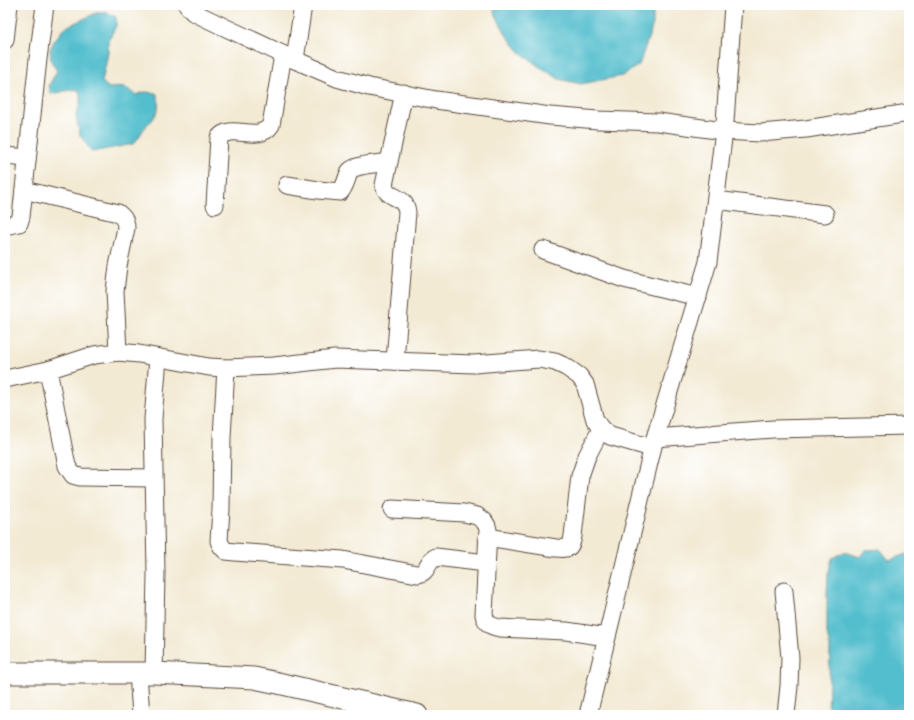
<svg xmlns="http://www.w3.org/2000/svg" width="914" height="720" font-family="Vollkorn,serif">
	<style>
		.water { fill: #52becd; stroke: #467476 }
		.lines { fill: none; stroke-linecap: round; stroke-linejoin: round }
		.minor-casing { stroke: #574739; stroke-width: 19 }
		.tertiary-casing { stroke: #574739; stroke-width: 23 }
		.minor { stroke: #fff; stroke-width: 17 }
		.tertiary { stroke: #fff; stroke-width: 21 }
	</style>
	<rect width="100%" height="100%" fill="#fff"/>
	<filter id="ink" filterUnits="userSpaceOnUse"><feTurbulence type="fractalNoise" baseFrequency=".025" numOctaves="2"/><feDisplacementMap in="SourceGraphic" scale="8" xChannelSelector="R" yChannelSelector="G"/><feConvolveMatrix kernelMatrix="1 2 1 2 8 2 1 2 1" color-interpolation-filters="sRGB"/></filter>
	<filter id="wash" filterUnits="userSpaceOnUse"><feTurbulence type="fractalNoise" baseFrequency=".012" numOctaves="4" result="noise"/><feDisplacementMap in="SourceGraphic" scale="16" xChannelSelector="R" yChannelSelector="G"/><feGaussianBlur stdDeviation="0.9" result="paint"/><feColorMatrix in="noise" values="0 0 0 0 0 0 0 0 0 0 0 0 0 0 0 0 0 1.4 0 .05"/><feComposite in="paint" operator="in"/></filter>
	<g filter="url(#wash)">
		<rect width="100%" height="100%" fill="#f3ead4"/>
		<g class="water">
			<path d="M 494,5 L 653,5 L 653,24 L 639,65 L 622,76 L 581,84 L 559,79 L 537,65 L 519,51 L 507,36 L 494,12 Z"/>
			<path d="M 96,13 L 109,13 L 116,17 L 116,26 L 108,41 L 108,53 L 102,82 L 109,88 C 122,87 126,86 136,95 L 145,92 L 156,93 C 161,100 158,112 153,119 C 151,122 148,123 146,126 C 141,132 139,139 133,144 L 92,152 L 80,135 L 77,121 L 76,115 L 80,105 L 80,92 L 75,89 L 51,94 L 49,85 L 57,71 L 51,61 L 50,49 L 54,41 L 64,28 Z"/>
			<path d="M 880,549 L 889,560 L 909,553 L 909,715 L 828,715 L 830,648 L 827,633 L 827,593 L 828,575 L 832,558 L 844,552 L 860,557 L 865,550 Z"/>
		</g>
	</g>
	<g filter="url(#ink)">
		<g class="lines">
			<g class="minor-casing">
				<g id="minor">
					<path d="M 187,5 L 193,12 L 222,26 L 295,60 L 337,78 L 369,87 L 436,100 L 550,116 L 598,120 L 658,122 L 724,131 L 760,133 L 806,129 L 909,113"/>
					<path d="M 5,40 L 9,5"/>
					<path d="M 295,60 L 303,5"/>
					<path d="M 5,156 L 27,158"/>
					<path d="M 287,185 L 318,190 L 340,192 C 346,186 346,178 350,171 C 356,164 379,164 388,162"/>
					<path d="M 24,190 L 118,213 C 124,218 126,221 126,228 L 118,266 L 115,291 L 118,352"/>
					<path d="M 716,200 L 825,214"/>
					<path d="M 215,205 L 219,138 C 230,122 259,144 271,125 L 283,55"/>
					<path d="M 5,226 L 19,223 L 21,217 L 38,59 L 45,5"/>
					<path d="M 543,250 L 624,279 L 698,297"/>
					<path d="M 395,361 L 407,212 C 405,194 387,200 384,185 L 404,93"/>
					<path d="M 226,368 L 222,437 L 221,509 L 219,541 L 222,547 L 226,551 L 235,552 L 343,560 L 417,574 C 429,573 426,561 436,557 L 486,563"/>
					<path d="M 48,370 L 67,466 L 73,475 L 80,477 L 153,478"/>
					<path d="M 5,379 L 48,370 L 94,355 L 118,352 L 139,354 L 209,367 L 226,368 L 274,366 L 335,359 L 474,364 L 539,359 L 555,362 L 566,367 L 579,376 L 585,384 L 595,420 L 601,429 L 610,436 L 652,448"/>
					<path d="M 655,438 L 773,429 L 909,426"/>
					<path d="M 392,509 L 464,513 L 477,516 L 484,521 L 487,526 L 488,530 L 484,615 C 487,625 491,626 500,628 L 566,631 L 607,637"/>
					<path d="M 487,537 L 556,548 C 568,549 571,549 573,536 L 580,476 L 587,456 L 601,429"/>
					<path d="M 784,591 L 790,658 L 789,686 L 786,715"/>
					<path d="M 138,673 L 141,715"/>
					<path d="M 154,673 L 156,573 L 153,419 L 158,358"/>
					<path d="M 588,715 L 655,438 L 708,262 L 725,122 L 733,5"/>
				</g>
			</g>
			<g class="tertiary-casing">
				<path id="tertiary" d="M 5,673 L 154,673 L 254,678 L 278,683 L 417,715"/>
			</g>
			<use href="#minor" class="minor"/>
			<use href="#tertiary" class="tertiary"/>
		</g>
	</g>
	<rect width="914" height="720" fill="none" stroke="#fff" stroke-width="20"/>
</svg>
